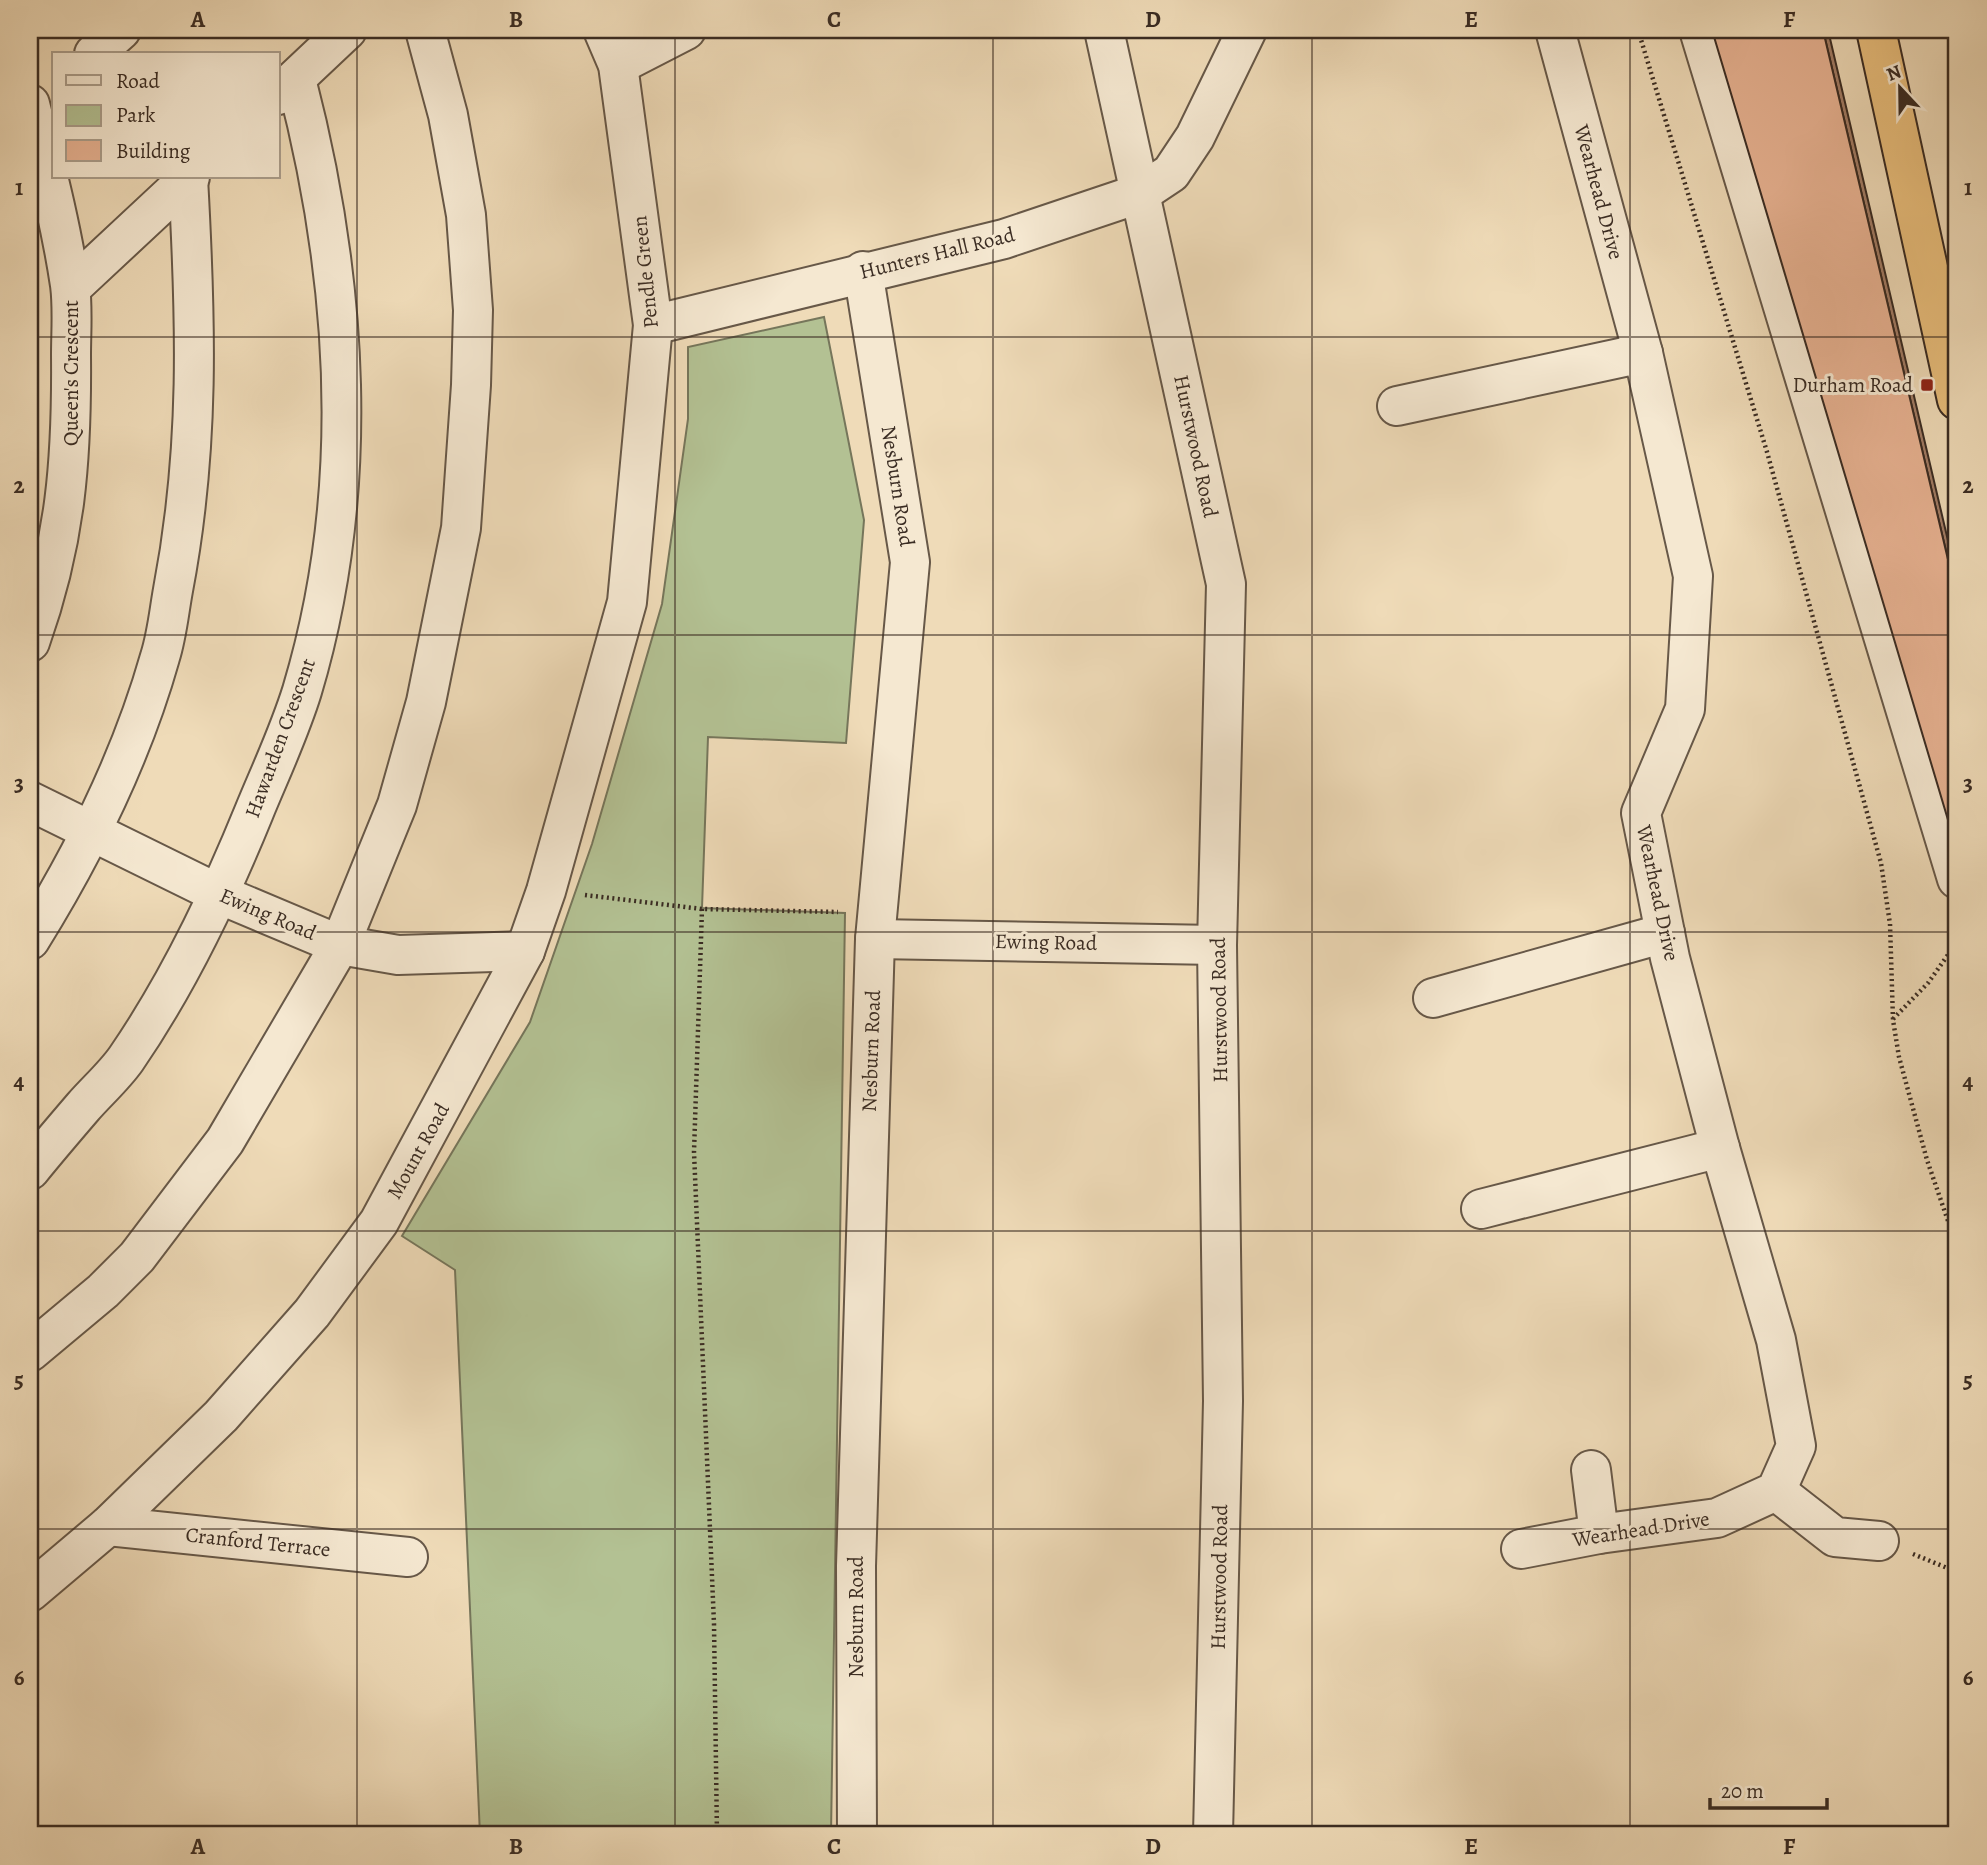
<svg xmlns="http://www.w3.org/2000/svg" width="1987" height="1865" font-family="Alegreya,serif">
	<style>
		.green { fill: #b3c193; stroke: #76765b; stroke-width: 2 }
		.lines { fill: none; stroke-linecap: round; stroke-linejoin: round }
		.minor-casing { stroke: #675848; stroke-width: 42 }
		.highway-casing { stroke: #3a2c23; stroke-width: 42 }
		.path { stroke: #3a2c23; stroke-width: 4.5; stroke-dasharray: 2 3.5; stroke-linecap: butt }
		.minor { stroke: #f5e8d1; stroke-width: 38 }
		.highway { stroke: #e8be7c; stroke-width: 38 }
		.shaded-wall { fill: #a27d66; stroke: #3a2c23; stroke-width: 2 }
		.building { fill: #e7b292; stroke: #3a2c23; stroke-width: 2 }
		.grid { fill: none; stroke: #3a2c23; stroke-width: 2; stroke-opacity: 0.55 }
		.poi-dot { fill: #8f2418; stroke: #f5e8d1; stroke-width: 2.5 }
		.labels { text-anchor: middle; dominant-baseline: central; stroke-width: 6; stroke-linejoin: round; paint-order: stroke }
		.street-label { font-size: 21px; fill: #3a2c23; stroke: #f5e8d1 }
		.poi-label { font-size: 21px; fill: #3a2c23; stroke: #f5e8d1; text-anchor: end }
		.neatline { fill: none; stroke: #3a2c23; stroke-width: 2.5 }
		.grid-label { font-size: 23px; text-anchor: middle; font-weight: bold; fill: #3a2c23 }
	</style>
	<rect width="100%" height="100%" fill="#efdbb8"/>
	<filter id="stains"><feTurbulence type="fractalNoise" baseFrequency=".00286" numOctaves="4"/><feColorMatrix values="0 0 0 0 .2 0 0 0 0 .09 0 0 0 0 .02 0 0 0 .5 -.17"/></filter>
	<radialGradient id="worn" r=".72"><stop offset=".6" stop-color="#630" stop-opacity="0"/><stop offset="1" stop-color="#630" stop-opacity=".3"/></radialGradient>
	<path class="green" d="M 824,317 L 864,520 L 846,743 L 708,737 L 702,908 L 845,913 L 831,1835 L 480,1835 L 455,1270 L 402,1236 L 530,1022 L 592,844 L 662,604 L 688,419 L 688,347 Z"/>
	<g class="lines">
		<g class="minor-casing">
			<g id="minor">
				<path d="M 1104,30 L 1226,584 L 1217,945 L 1223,1401 L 1213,1835"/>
				<path d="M 1699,30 L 1957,879"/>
				<path d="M 94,54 L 121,30"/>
				<path d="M 618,65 L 686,30"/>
				<path d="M 278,95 L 347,30"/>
				<path d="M 30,104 C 45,164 61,224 70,285 C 73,308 71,332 71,355 C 72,460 66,541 30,642"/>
				<path d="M 71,288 L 190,177"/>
				<path d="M 653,325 L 1004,239 L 1141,193 L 1171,173 L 1195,137 L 1247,30"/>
				<path d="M 1397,406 L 1643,353"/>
				<path d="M 30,801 L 221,895 L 340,945 L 398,955 L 525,951"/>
				<path d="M 875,939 L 1217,945"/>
				<path d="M 30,940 C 84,853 132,756 160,657 C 167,635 169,612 173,590 C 200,449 196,320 188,178"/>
				<path d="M 1433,998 L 1665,933"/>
				<path d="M 30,1170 C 47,1149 65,1128 83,1107 C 97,1091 114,1076 126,1059 C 179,982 219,898 254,812 C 270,773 289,733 302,691 C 362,491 348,279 296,79"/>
				<path d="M 1481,1209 L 1720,1148"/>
				<path d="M 30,1352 L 103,1291 L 137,1257 L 225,1141 L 340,945 L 397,805 L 426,702 L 461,528 L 471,385 L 473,310 L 466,215 L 448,115 L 425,30"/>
				<path d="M 1591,1470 L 1599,1534"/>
				<path d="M 1776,1491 L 1835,1537 L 1879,1541"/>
				<path d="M 108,1526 L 408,1557"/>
				<path d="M 1521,1549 L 1599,1534 L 1717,1518 L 1776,1491 L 1796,1446 L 1776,1340 L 1720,1148 L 1670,958 L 1641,813 L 1685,709 L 1693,576 L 1643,353 L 1555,30"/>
				<path d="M 30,1592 L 108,1526 L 221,1416 L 312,1313 L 379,1222 L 525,951 L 546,891 L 627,602 L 653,325 L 618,65 L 603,30"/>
				<path d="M 857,1835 L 856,1566 L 875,939 L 910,562 L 863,271"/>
			</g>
		</g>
		<g class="highway-casing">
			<path id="highway" d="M 1876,30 L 1957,400"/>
		</g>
		<g class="path">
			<path d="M 1638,30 L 1767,452 L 1881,863 L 1890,924 L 1893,1020 L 1899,1057 L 1927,1160 L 1957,1247"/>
			<path d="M 585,895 L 702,909 L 838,912"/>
			<path d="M 702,909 L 694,1152 L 714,1624 L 717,1835"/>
			<path d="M 1893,1019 L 1928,983 L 1957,942"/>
			<path d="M 1913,1554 L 1957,1572"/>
		</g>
		<use href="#minor" class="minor"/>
		<use href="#highway" class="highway"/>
	</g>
	<path class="shaded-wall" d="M 1823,30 L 1828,30 L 1957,579 L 1957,592 L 1950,568 Z"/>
	<path class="building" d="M 1712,30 L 1823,30 L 1950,568 L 1957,592 L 1957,850 Z"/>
	<path class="grid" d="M 357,30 L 357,1835M 675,30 L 675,1835M 993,30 L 993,1835M 1312,30 L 1312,1835M 1630,30 L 1630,1835M 30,337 L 1957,337M 30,635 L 1957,635M 30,932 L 1957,932M 30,1231 L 1957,1231M 30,1529 L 1957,1529"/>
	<rect class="poi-dot" x="1920" y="378" width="14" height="14" rx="3.5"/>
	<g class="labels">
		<g class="street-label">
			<text transform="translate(1599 192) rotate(75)">Wearhead Drive</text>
			<text transform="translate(937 253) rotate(-14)">Hunters Hall Road</text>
			<text transform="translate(645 272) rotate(-96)">Pendle Green</text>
			<text transform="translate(71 373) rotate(-90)">Queen's Crescent</text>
			<text transform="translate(1196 446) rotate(78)">Hurstwood Road</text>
			<text transform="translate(898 486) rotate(81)">Nesburn Road</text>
			<text transform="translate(280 738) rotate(-70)">Hawarden Crescent</text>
			<text transform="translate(1658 893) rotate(78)">Wearhead Drive</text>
			<text transform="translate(268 914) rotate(23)">Ewing Road</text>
			<text transform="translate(1046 942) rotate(1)">Ewing Road</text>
			<text transform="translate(1219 1010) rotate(-91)">Hurstwood Road</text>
			<text transform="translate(871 1051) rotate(-88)">Nesburn Road</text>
			<text transform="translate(418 1151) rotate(-61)">Mount Road</text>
			<text transform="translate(1641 1529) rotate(-9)">Wearhead Drive</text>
			<text transform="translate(258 1542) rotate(6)">Cranford Terrace</text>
			<text transform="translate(1219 1577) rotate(-89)">Hurstwood Road</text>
			<text transform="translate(856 1617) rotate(-90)">Nesburn Road</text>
		</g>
		<g class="poi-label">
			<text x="1913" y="385">Durham Road</text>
		</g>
	</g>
	<rect width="1987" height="1865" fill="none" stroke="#efdbb8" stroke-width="77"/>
	<rect x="52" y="52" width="228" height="126" fill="#f5e8d1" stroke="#aa9d8b" stroke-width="2"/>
	<rect x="66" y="75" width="35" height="10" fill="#f5e8d1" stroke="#aa9d8b" stroke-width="2"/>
	<text x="116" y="88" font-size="21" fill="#3a2c23">Road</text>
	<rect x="66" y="105" width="35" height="21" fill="#b3c193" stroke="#aa9d8b" stroke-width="2"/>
	<text x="116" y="122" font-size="21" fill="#3a2c23">Park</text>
	<rect x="66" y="140" width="35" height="21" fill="#e7b292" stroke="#aa9d8b" stroke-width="2"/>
	<text x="116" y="158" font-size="21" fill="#3a2c23">Building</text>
	<g transform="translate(1900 88) rotate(338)" stroke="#f5e8d1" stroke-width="5" paint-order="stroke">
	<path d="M0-5L12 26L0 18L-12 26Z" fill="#3a2c23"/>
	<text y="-10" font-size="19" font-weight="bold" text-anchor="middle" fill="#3a2c23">N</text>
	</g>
	<path d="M1710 1798v10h117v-10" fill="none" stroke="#3a2c23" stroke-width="3.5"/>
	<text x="1721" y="1798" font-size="21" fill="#3a2c23" stroke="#f5e8d1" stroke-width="5" paint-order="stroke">20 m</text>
	<rect x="38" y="38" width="1910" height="1788" class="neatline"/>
	<g class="grid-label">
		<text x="198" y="27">A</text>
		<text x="516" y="27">B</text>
		<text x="834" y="27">C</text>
		<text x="1153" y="27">D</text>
		<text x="1471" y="27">E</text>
		<text x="1789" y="27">F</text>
		<text x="19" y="195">1</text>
		<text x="1968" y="195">1</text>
		<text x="19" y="493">2</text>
		<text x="1968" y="493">2</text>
		<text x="19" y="791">3</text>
		<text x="1968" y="791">3</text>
		<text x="19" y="1089">4</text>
		<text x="1968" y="1089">4</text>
		<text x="19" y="1387">5</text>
		<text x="1968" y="1387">5</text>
		<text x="19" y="1685">6</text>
		<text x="1968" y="1685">6</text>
		<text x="198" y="1854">A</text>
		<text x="516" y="1854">B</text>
		<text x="834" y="1854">C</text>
		<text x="1153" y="1854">D</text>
		<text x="1471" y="1854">E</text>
		<text x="1789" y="1854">F</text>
	</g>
	<rect width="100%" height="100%" filter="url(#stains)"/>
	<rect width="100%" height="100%" fill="url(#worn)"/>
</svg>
